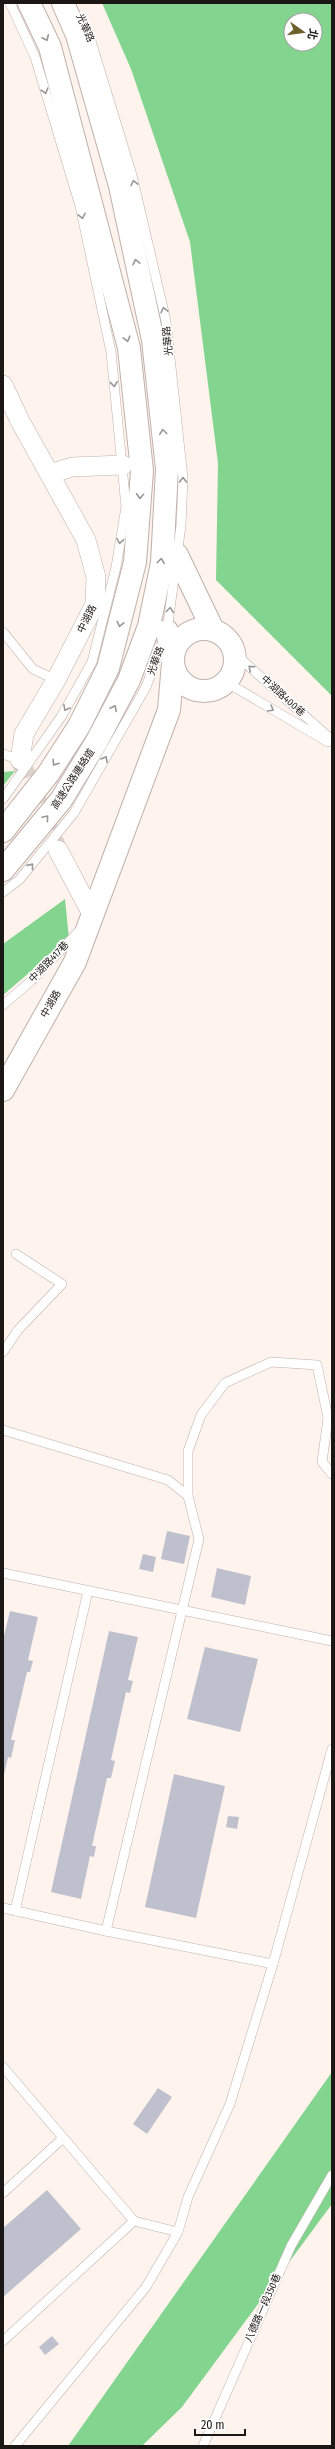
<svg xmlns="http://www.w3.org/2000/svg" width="335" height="2449" font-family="'Fira Sans Condensed','Noto Sans TC',sans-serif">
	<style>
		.forest { fill: #83d48f; fill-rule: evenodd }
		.building { fill: #bfc0cd }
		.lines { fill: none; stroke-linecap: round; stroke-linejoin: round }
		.minor-tunnel { stroke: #ddd2cc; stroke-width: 19; stroke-dasharray: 19 10; stroke-linecap: butt }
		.service-casing { stroke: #beb1aa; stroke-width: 10 }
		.minor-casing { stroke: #beb1aa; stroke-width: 20 }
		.tertiary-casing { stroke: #beb1aa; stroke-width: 24 }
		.service { stroke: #fff; stroke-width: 9 }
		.minor { stroke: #fff; stroke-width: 19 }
		.tertiary { stroke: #fff; stroke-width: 22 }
		.oneway { stroke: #989795 }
		.labels { text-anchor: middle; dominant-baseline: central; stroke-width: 3.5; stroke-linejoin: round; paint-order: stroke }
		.street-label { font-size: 10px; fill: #1b1714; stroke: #fff }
	</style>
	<rect width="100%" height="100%" fill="#fff3ed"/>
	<g class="forest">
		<path d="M 102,3 L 332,3 L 332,696 L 216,580 L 218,463 L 190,242 L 131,69 ZM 291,20 L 315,20 L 315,44 L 291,44 Z"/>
		<path d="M 15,771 L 3,786 L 3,772 Z"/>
		<path d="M 65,899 L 69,939 L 3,995 L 3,944 Z"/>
		<path d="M 332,2072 L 332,2204 L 182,2407 L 142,2446 L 68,2446 Z"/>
	</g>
	<g class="building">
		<path d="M 167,1531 L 190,1536 L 184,1564 L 161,1559 Z"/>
		<path d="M 143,1554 L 156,1557 L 153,1572 L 139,1569 Z"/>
		<path d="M 217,1568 L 251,1576 L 245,1605 L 211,1597 Z"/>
		<path d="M 10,1611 L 38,1617 L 28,1660 L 33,1661 L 30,1672 L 27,1672 L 11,1740 L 15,1740 L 11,1758 L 8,1757 L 4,1775 L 3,1640 Z"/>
		<path d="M 109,1631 L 138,1637 L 128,1680 L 133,1681 L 130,1693 L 126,1692 L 111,1760 L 115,1761 L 111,1778 L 107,1778 L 92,1846 L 96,1846 L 94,1857 L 90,1856 L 81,1899 L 51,1892 Z"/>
		<path d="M 205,1647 L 258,1659 L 240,1732 L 187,1719 Z"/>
		<path d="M 174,1774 L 225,1786 L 196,1918 L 145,1907 Z"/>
		<path d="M 228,1816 L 239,1817 L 237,1829 L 226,1827 Z"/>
		<path d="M 158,2088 L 172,2097 L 147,2134 L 133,2124 Z"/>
		<path d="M 47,2190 L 81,2229 L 3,2297 L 3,2228 Z"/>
		<path d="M 52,2336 L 59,2344 L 45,2355 L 39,2347 Z"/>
	</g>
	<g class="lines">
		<path class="minor-tunnel" d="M 20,760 L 58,850"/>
		<g class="service-casing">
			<g id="service">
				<path d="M 3,632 L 33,669 L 56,680"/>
				<path d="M 234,653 L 332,740"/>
				<path d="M 226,682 L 328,742"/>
				<path d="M 3,754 L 20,760"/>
				<path d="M 3,799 L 61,717 L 92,662 L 116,567 L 126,507 L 111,352 L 80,206 L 35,57 L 10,3"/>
				<path d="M 3,892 L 19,880 L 74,813 L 146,687 L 167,631 L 181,525 L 183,478 L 166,321 L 132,175 L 91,41 L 84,24"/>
				<path d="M 3,1005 L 31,981 L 81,929"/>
				<path d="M 3,1352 L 18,1330 L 62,1284 L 16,1254"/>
				<path d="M 3,1430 L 168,1480 L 188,1496"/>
				<path d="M 3,1573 L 332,1641"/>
				<path d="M 3,1908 L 106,1931 L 273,1964"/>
				<path d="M 15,1911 L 88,1591"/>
				<path d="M 106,1931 L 199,1539 L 188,1496 L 188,1451 L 201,1415 L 225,1383 L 271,1362 L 317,1365 L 328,1418 L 322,1462 L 332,1474"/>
				<path d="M 3,2067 L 134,2221 L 178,2232"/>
				<path d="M 3,2193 L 63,2138"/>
				<path d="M 3,2341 L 134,2221"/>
				<path d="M 15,2446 L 146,2287 L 178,2232 L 188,2197 L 230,2104 L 273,1964 L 332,1749"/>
				<path d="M 203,2446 L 291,2246 L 332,2175"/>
			</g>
		</g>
		<g class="minor-casing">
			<g id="minor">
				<path d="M 3,385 L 20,421 L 86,540 L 96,577 L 95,604 L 56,680 L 24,734 L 20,760"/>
				<path d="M 50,474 L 72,467 L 123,465"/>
				<path d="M 58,850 L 93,916"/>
			</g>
		</g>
		<g class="tertiary-casing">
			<g id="tertiary">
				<path d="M 177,555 L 213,630"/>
				<circle cx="204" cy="660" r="31"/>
				<path d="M 3,831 L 48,774 L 79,726 L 108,668 L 135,562 L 142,471 L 129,348 L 50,47 L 29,3"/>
				<path d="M 3,870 L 61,800 L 97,741 L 129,680 L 149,626 L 162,563 L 167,469 L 153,340 L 120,186 L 77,35 L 63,3"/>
				<path d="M 3,1090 L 75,962 L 169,710 L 173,663 L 167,631"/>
			</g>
		</g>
		<use href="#service" class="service"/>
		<use href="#minor" class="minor"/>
		<use href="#tertiary" class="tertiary"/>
	</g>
	<defs><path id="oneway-chevron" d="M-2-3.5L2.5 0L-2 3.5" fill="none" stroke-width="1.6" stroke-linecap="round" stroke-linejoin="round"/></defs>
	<g class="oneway">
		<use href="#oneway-chevron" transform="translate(46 38) rotate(65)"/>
		<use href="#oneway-chevron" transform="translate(45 91) rotate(73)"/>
		<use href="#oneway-chevron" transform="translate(134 183) rotate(-103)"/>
		<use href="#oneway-chevron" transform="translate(82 216) rotate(78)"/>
		<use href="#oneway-chevron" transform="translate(136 262) rotate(-102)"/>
		<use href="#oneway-chevron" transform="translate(164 310) rotate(-103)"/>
		<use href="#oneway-chevron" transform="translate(127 339) rotate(75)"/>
		<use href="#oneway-chevron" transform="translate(114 384) rotate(84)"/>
		<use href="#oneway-chevron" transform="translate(163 432) rotate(-97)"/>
		<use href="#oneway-chevron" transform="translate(183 480) rotate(-90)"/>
		<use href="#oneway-chevron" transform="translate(140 496) rotate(94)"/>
		<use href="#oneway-chevron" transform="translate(120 541) rotate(99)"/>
		<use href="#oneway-chevron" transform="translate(161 561) rotate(-83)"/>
		<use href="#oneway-chevron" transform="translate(170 610) rotate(-82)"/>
		<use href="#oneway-chevron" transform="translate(120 624) rotate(104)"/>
		<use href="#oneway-chevron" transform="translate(251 668) rotate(-138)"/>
		<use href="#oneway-chevron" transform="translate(66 708) rotate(119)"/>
		<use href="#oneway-chevron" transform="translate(114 708) rotate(-63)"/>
		<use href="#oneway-chevron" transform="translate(271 709) rotate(31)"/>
		<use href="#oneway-chevron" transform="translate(105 759) rotate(-60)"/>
		<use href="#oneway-chevron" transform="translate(55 763) rotate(123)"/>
		<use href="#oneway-chevron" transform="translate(46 818) rotate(-50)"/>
		<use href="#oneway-chevron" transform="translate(31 866) rotate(-51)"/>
	</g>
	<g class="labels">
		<g class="street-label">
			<text transform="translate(85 28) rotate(66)">光華路</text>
			<text transform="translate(168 341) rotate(-96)">光華路</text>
			<text transform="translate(87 619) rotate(-64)">中湖路</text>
			<text transform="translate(156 661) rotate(-70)">光華路</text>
			<text transform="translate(283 696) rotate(42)">中湖路400巷</text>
			<text transform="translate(73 779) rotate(-57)">高速公路連絡道</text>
			<text transform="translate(49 962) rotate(-46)">中湖路417巷</text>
			<text transform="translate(51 1004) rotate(-60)">中湖路</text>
			<text transform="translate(263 2308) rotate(-66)">八德路一段350巷</text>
		</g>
	</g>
	<rect width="335" height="2449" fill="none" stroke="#1b1714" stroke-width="8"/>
	<g transform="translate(303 32) rotate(104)"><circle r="19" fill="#ffffff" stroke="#a4a2a1"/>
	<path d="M0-3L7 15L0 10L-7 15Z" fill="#6f612e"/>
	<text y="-6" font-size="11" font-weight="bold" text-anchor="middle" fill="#1b1714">北</text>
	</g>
	<path d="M195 2429v6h50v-6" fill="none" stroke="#1b1714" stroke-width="2"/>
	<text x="201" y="2429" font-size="12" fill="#1b1714" stroke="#ffffff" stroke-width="3" paint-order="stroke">20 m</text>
</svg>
